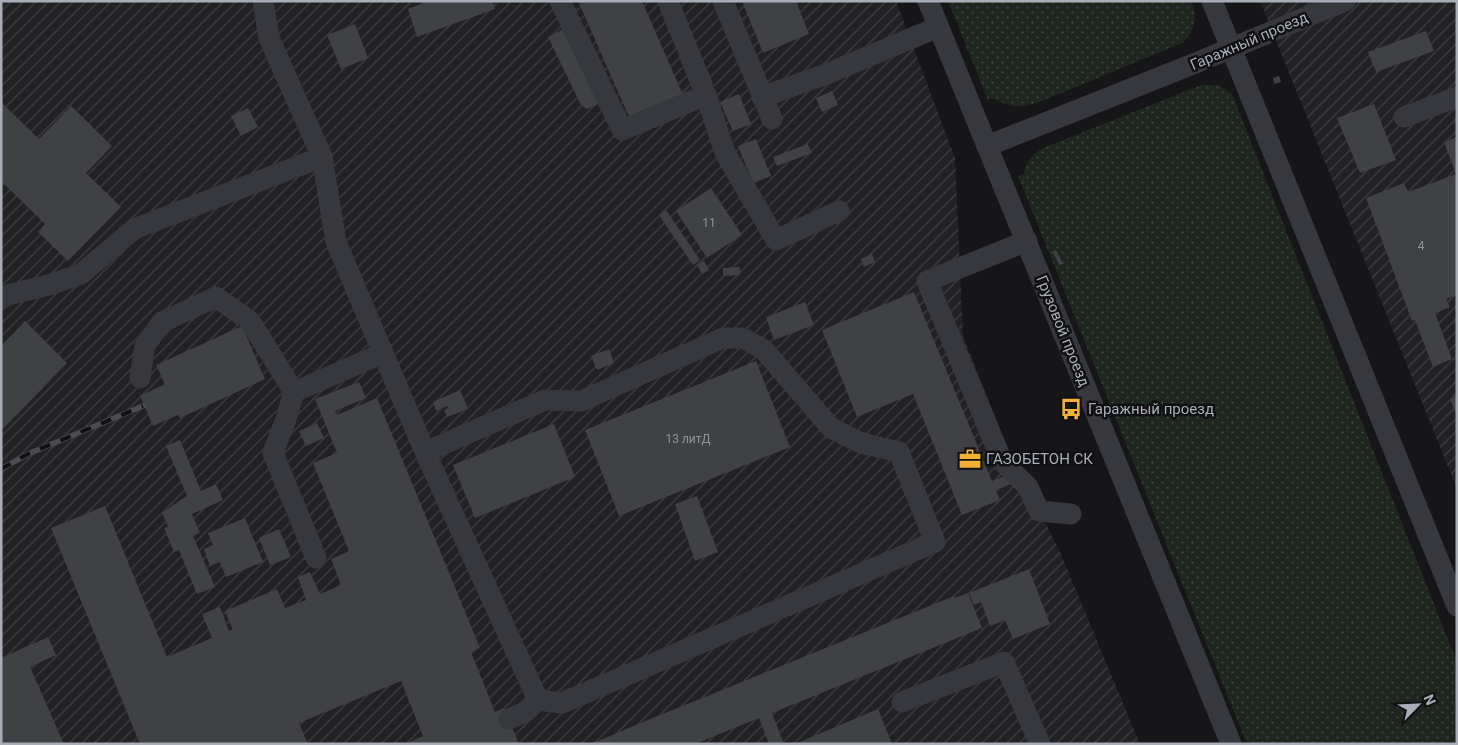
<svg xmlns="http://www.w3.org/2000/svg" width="1458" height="745" font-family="Roboto,sans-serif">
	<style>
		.industrial { fill: url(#industrial-furrows) }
		.green { fill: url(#green-dots) }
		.building { fill: #404145 }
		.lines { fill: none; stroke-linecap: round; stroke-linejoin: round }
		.minor { stroke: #37383d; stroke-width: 21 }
		.rail-casing { stroke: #4a4c52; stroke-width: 5.5 }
		.rail { stroke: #111113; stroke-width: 4; stroke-dasharray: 11; stroke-linecap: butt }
		.labels { text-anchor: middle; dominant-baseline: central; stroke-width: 5; stroke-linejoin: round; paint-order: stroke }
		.number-label { font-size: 12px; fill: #8e929b }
		.street-label { font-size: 15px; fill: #a8adb8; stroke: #111113 }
		.poi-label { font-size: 15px; fill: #a8adb8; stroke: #111113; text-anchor: start }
	</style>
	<defs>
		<pattern id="industrial-furrows" width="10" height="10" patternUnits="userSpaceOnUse" patternTransform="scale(1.25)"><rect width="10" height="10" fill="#222225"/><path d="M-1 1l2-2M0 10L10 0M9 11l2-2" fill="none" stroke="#3f3f43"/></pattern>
		<pattern id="green-dots" width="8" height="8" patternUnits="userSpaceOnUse" patternTransform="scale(1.25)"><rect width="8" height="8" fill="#1e261f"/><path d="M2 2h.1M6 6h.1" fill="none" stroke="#3c433d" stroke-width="1.8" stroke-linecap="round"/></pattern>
	</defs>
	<rect width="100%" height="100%" fill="#161618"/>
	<g class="industrial">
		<path d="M 1,1 L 896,1 L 955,158 L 963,336 L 1006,444 L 1060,552 L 1140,744 L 1,744 Z"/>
		<path d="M 1260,1 L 1457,1 L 1457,489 Z"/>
	</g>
	<g class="green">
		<path d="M 948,1 L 1191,1 C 1198,17 1195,32 1182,43 L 1042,101 C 1019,109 1013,108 992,98 L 988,100 Z"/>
		<path d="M 1201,85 L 1218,85 L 1232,94 L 1457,662 L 1457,744 L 1247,744 L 1018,176 L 1024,174 C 1026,161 1032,155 1043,148 Z"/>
	</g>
	<g class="building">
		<path d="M 429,1 L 492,1 L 495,9 L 417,37 L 408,9 Z"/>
		<path d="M 578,1 L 642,1 L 683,95 L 630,119 Z"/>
		<path d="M 742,1 L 796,1 L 809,34 L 763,53 Z"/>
		<path d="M 355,24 L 368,58 L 341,69 L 327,35 Z"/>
		<path d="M 564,29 L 600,103 L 587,109 L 581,105 L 548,37 Z"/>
		<path d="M 1426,31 L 1434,51 L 1376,72 L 1368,52 Z"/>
		<path d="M 1279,76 L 1281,82 L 1274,84 L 1273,78 Z"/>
		<path d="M 832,91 L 838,105 L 822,112 L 816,98 Z"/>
		<path d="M 739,94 L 751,124 L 733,131 L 720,102 Z"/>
		<path d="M 1,102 L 39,139 L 71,106 L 112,146 L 86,173 L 121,207 L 68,261 L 38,232 L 45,224 L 1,181 Z"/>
		<path d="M 1374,104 L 1396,160 L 1360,173 L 1337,118 Z"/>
		<path d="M 248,108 L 258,127 L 241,136 L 231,116 Z"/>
		<path d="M 1457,137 L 1457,295 L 1446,299 L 1450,307 L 1435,313 L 1452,359 L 1433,367 L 1415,320 L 1412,321 L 1366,198 L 1404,183 L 1408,192 L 1456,174 L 1444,142 Z"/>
		<path d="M 756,139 L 771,176 L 753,183 L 738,146 Z"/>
		<path d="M 808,144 L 812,153 L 777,166 L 773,157 Z"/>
		<path d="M 711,188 L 742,235 L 707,258 L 676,211 Z"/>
		<path d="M 666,210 L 700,260 L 693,265 L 659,215 Z"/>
		<path d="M 1056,250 L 1063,264 L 1059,265 L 1053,252 Z"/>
		<path d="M 872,254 L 875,262 L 864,267 L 861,259 Z"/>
		<path d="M 704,261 L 709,270 L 702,274 L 697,265 Z"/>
		<path d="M 740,267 L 740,275 L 723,276 L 723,268 Z"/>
		<path d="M 914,292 L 992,481 L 1010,474 L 1013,483 L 996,490 L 1000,500 L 962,515 L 913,394 L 857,417 L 822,330 Z"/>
		<path d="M 805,302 L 814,325 L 774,340 L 766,317 Z"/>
		<path d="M 25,321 L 67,363 L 1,431 L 1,346 Z"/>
		<path d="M 242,326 L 265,379 L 180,418 L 178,415 L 153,426 L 140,396 L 165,384 L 156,365 Z"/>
		<path d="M 609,349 L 614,363 L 597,370 L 591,356 Z"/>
		<path d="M 756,361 L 790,447 L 619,516 L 585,430 Z"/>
		<path d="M 359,382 L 366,398 L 335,411 L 337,415 L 377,398 L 480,648 L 471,652 L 495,712 L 504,708 L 519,744 L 405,744 L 423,736 L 401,681 L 299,723 L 308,744 L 140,744 L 51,528 L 105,506 L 167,657 L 212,638 L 202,614 L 220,607 L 229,631 L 233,630 L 225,611 L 277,589 L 285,608 L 306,600 L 298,577 L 310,572 L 320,594 L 341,585 L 331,559 L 349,551 L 313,463 L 337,453 L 315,399 Z"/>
		<path d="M 460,390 L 468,409 L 447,417 L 444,410 L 448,408 L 447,406 L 436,411 L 433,402 Z"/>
		<path d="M 1457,396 L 1457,416 L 1450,399 Z"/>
		<path d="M 317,423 L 324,438 L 306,446 L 299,431 Z"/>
		<path d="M 554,424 L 575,477 L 475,518 L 453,465 Z"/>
		<path d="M 180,440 L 201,491 L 216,484 L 223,500 L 192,514 L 200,533 L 193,536 L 215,587 L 197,594 L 179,550 L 174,552 L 164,528 L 168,527 L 162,513 L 182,499 L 187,496 L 166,446 Z"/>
		<path d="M 697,496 L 718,552 L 695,561 L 675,504 Z"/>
		<path d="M 245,518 L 263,562 L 226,577 L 220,562 L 210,566 L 204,549 L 213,545 L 208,533 Z"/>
		<path d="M 279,529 L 291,557 L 270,565 L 259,538 Z"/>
		<path d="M 1029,569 L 1050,624 L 1013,639 L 1005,620 L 990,626 L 981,602 L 974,605 L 969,593 Z"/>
		<path d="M 968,593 L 982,628 L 772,713 L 784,744 L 769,744 L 759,718 L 695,744 L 591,744 L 643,722 L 954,596 L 955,598 Z"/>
		<path d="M 48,637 L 56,655 L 30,667 L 64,744 L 1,744 L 1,658 Z"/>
		<path d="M 878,709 L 892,744 L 795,744 Z"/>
	</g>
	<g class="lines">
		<g class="minor">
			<path d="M 263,1 L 269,38 L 322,157 L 336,242 L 425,452 L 538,700 L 562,703 L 935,542 L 899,452 L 861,443 L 831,428 L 764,350 L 743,338 L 723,338 L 581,401 L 545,400 L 425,452"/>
			<path d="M 560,1 L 622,130 L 706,95 L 668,1"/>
			<path d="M 723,1 L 772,119"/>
			<path d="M 928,1 L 1231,744"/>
			<path d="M 1212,1 L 1457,606"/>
			<path d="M 706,95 L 725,153 L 776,240 L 839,211"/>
			<path d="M 762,97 L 829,73 L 938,27"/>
			<path d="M 1404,117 L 1457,97"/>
			<path d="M 987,146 L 1203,60 L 1345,1"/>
			<path d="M 1027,241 L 927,281 L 1002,461 L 1028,487 L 1039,511 L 1071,514"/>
			<path d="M 1,299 L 8,295 L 52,284 L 81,274 L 134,229 L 322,157"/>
			<path d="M 140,378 L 145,345 L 162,322 L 216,297 L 250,321 L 294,392"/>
			<path d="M 316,558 L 273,453 L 286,419 L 294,392 L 383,353"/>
			<path d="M 902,702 L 1004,662 L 1040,744"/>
			<path d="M 509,719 L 525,712 L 538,700"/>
		</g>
		<g class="rail-casing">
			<path id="rail" d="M 1,469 L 28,454 L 143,406"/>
		</g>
		<use href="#rail" class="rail"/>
	</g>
	<defs>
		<g id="bus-bare" transform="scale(1.725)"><path d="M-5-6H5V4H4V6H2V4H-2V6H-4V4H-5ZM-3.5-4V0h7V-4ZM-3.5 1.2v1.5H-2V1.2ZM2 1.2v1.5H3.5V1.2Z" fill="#f2b134" stroke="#111113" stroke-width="2.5" paint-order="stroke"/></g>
		<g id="office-bare" transform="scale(1.725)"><path d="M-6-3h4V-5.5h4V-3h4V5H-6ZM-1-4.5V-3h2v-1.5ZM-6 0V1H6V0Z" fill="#f2b134" stroke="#111113" stroke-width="2.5" paint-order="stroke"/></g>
	</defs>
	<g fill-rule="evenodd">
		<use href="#bus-bare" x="1071" y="409"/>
		<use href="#office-bare" x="970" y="459"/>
	</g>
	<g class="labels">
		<g class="number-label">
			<text x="709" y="223">11</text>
			<text x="1421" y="246">4</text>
			<text x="688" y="439">13 литД</text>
		</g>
		<g class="street-label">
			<text transform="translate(1249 41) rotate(-23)">Гаражный проезд</text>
			<text transform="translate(1063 331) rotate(68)">Грузовой проезд</text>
		</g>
		<g class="poi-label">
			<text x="1088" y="409">Гаражный проезд</text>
			<text x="986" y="459">ГАЗОБЕТОН СК</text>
		</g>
	</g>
	<rect width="1458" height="745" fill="none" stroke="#a8adb8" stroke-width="5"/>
	<g transform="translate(1418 705) rotate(66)" stroke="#111113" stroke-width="4" paint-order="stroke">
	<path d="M0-4L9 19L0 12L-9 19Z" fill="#a8adb8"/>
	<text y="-8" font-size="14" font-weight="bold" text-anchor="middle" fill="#a8adb8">N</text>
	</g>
</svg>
